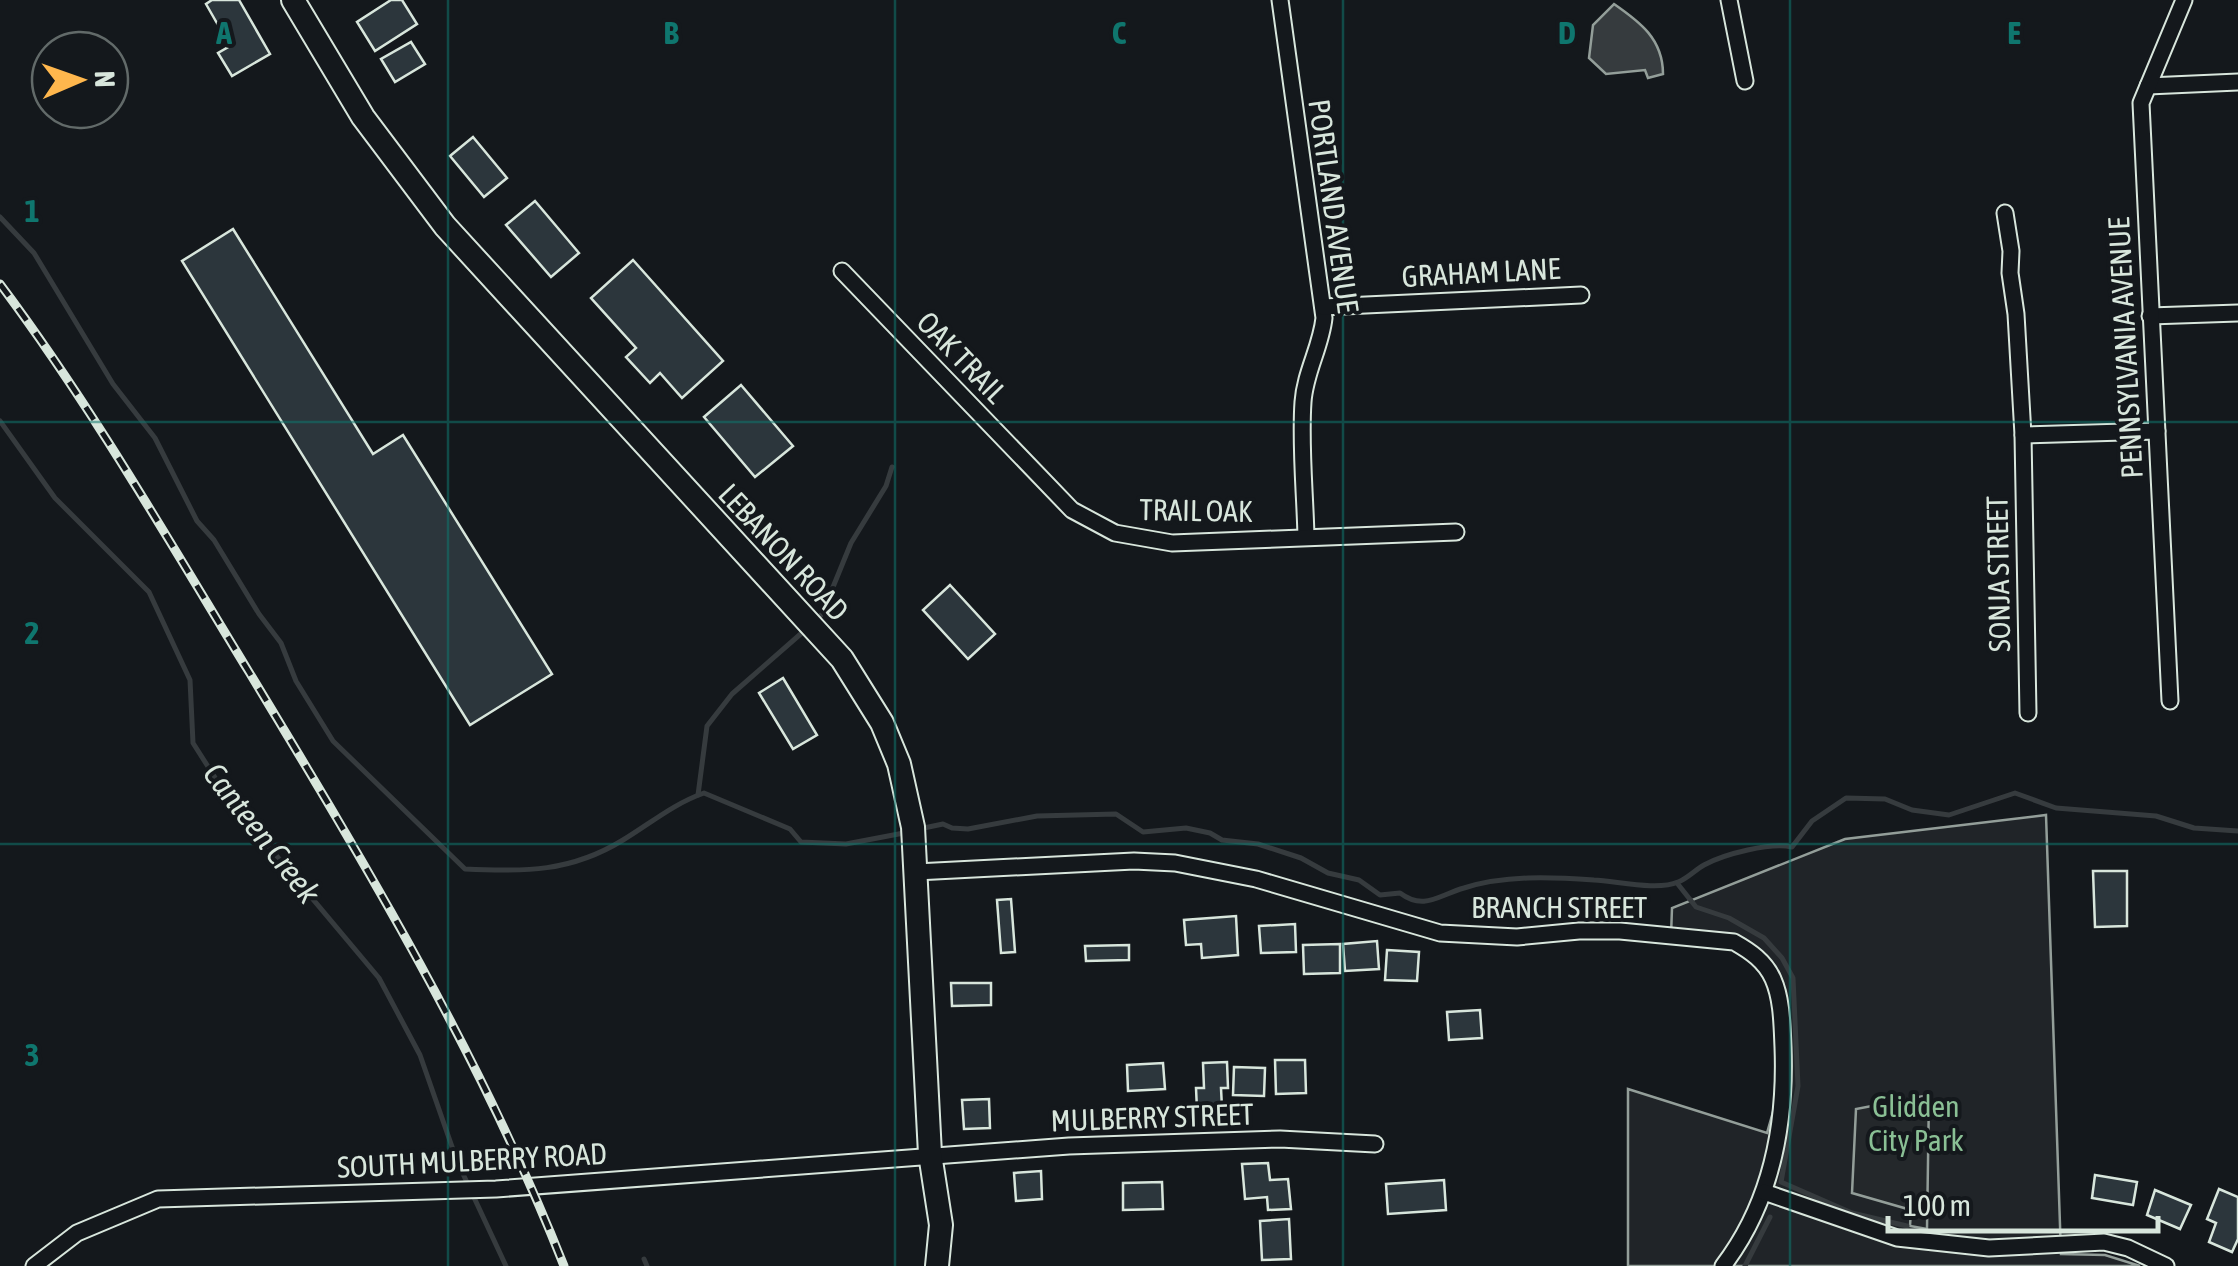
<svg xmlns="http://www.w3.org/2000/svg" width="2238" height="1266" font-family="'Asap Condensed',sans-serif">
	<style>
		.green { fill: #202428; stroke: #939e99; stroke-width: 2.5 }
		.parking { fill: #24282b; stroke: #939e99; stroke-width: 2.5 }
		.water { fill: #363b3e; stroke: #939e99; stroke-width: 2.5 }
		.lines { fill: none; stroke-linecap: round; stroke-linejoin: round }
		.stream { stroke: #363b3e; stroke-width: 5 }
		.building { fill: #2c363c; stroke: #d8e6dc; stroke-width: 2.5 }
		.street-casing { stroke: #d8e6dc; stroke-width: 19 }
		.secondary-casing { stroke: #d8e6dc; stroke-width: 26 }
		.street { stroke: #14181c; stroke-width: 15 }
		.secondary { stroke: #14181c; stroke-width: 22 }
		.rail-casing { stroke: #d8e6dc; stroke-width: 9 }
		.rail { stroke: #14181c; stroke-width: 5; stroke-dasharray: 15; stroke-linecap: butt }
		.grid { fill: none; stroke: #0f766e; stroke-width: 2.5; stroke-opacity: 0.55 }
		.labels { text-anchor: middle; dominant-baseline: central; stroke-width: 8; stroke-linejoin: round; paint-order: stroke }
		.street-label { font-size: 30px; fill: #d8e6dc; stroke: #14181c }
		.park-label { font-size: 30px; fill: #8ac095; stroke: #14181c }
		.water-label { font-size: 32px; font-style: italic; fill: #d8e6dc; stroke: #14181c }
		.grid-label { font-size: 32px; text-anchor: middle; font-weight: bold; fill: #0f766e; stroke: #14181c; stroke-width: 8; stroke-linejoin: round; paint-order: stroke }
	</style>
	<rect width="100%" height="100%" fill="#14181c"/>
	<path class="green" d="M 2046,815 L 2061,1254 L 2105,1255 L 2140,1266 L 1628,1266 L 1628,1089 L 1767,1133 L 1784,1073 L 1774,982 L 1750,951 L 1671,936 L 1672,908 L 1845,839 Z"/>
	<path class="parking" d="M 1929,1095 L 1927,1229 L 1910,1226 L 1911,1210 L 1852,1193 L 1856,1109 Z"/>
	<path class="water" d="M 1614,4 C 1640,22 1663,39 1663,74 L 1648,78 L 1645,70 L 1606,74 L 1589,58 L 1593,25 Z"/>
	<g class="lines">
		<g class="stream">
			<path d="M 0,217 L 34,253 L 113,384 L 155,438 L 197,521 L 214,540 L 259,614 L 281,643 L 296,681 L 333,741 L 465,869 C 525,872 571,872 623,840 C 651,823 673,804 704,793 L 790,829 L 801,842 L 846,844 L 909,832"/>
			<path d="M 0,421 L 55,498 L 149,592 L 190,680 L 193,743 L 228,798 L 379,978 L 420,1055 L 457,1161 L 506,1266"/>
			<path d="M 816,620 L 822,614 L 851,543 L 886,486 L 892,467"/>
			<path d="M 698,795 L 707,726 L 732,694 L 804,631"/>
			<path d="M 919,829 L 943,824 L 952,828 L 968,829 L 1037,816 L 1116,814 L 1143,832 L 1186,828 L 1210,833 L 1222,840 L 1258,844 L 1301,858 L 1328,873 L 1359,880 L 1380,895 L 1400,893 C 1424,911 1439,895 1464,888 C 1505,875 1551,877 1594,880 C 1617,881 1657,891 1678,882 C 1687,879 1695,870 1704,865 C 1724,854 1771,842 1792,847 L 1812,821 L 1846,798 L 1885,799 L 1912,810 L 1949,815 L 2015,793 L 2056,808 L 2156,816 L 2194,828 L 2238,831"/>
			<path d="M 1677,883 L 1696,907 L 1729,918 L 1764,938 L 1782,958 L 1793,978 L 1798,1086 L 1781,1182 L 1852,1213 L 1907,1226"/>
			<path d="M 644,1259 L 647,1266"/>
			<path d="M 1745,1266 L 1770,1217"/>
		</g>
	</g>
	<g class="building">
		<path d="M 212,0 L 239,0 L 270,54 L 232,76 L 218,53 L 230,46 L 206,4 Z"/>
		<path d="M 391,0 L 402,0 L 417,24 L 375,51 L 357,22 Z"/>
		<path d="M 411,42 L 425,64 L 395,82 L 381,59 Z"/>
		<path d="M 473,137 L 507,178 L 484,197 L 450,156 Z"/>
		<path d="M 535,201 L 579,253 L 551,277 L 506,225 Z"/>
		<path d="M 233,229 L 373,454 L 403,435 L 552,674 L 470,725 L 182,261 Z"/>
		<path d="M 633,260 L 723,361 L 682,398 L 660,373 L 650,383 L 626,357 L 636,348 L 591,298 Z"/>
		<path d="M 741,385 L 793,446 L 755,477 L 704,417 Z"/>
		<path d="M 950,585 L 995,634 L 968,659 L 923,610 Z"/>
		<path d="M 783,678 L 817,735 L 793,749 L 759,693 Z"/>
		<path d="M 2093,871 L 2127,871 L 2127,926 L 2095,927 Z"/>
		<path d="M 1011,899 L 1015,952 L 1001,953 L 997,900 Z"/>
		<path d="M 1236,916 L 1238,955 L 1202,958 L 1201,944 L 1186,945 L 1184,920 Z"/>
		<path d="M 1295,924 L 1296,952 L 1261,953 L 1259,926 Z"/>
		<path d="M 1377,941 L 1379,969 L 1345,971 L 1343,944 Z"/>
		<path d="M 1340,944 L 1340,973 L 1304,974 L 1303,945 Z"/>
		<path d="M 1129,945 L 1129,960 L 1086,961 L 1085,946 Z"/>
		<path d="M 1387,950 L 1419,952 L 1417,981 L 1385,980 Z"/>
		<path d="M 951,983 L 991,983 L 991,1005 L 952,1006 Z"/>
		<path d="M 1480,1010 L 1482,1038 L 1449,1040 L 1447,1012 Z"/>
		<path d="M 1275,1060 L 1305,1060 L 1306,1093 L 1276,1094 Z"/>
		<path d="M 1227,1062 L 1228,1088 L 1221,1088 L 1222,1108 L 1197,1110 L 1196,1088 L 1204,1088 L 1203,1063 Z"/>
		<path d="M 1163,1063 L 1165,1089 L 1128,1091 L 1127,1065 Z"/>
		<path d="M 1234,1067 L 1265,1068 L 1264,1096 L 1233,1095 Z"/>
		<path d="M 989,1099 L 990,1128 L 964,1129 L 962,1100 Z"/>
		<path d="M 1268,1163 L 1270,1180 L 1288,1179 L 1291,1209 L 1268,1210 L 1267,1197 L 1245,1199 L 1242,1164 Z"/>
		<path d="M 1041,1171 L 1042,1199 L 1016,1201 L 1014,1173 Z"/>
		<path d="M 2095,1175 L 2137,1182 L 2133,1205 L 2092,1198 Z"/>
		<path d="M 1444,1180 L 1446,1210 L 1388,1214 L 1386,1184 Z"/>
		<path d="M 1162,1182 L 1163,1209 L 1123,1210 L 1123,1183 Z"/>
		<path d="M 2219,1189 L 2238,1197 L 2238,1239 L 2232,1252 L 2209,1242 L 2216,1223 L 2207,1219 Z"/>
		<path d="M 2155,1190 L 2191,1205 L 2180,1229 L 2147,1215 Z"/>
		<path d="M 1289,1219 L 1291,1259 L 1262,1260 L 1260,1221 Z"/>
	</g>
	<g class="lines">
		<g class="street-casing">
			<g id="street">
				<path d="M 1280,0 L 1324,318 C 1321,347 1305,372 1303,402 C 1300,446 1305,493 1306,537"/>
				<path d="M 1729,0 L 1745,81"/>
				<path d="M 2148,86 L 2238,82"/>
				<path d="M 2005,213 L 2011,251 L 2010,273 L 2016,314 L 2023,435 L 2028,713"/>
				<path d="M 842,271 L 1072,510 L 1115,533 L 1172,543 L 1456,532"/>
				<path d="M 1323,307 L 1581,295"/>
				<path d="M 2150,316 L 2238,313"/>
				<path d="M 2023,435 L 2157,431"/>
				<path d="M 2170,701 L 2141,103 L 2184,0"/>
				<path d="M 916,872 L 1134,861 L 1175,863 L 1256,879 L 1440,933 L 1517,937 L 1579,931 L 1620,931 L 1734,942 C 1750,951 1765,961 1773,979 C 1782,999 1782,1025 1783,1047 C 1786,1125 1771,1203 1723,1266"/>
				<path d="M 1764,1192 L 1897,1238 L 1989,1248 L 2104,1242 L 2128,1248 L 2166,1266"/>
				<path d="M 34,1266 L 77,1233 L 158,1199 L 496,1189 L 1069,1146 L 1280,1139 L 1375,1144"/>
			</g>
		</g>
		<g class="secondary-casing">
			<path id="secondary" d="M 293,0 L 363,117 L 445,226 L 842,659 L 882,723 L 899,764 L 913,827 L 930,1154 L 941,1225 L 937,1266"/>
		</g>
		<use href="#street" class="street"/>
		<use href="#secondary" class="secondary"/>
		<g class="rail-casing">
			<path id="rail" d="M 0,284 C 92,407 169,541 249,672 C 366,865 481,1056 564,1266"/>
		</g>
		<use href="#rail" class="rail"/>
	</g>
	<path class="grid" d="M 448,0 L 448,1266M 895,0 L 895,1266M 1343,0 L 1343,1266M 1790,0 L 1790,1266M 0,422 L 2238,422M 0,844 L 2238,844"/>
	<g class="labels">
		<g class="street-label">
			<text transform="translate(1334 206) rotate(82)">PORTLAND AVENUE</text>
			<text transform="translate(1481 272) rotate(-3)">GRAHAM LANE</text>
			<text transform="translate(2125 348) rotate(-93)">PENNSYLVANIA AVENUE</text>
			<text transform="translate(962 357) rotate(46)">OAK TRAIL</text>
			<text transform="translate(1196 510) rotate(1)">TRAIL OAK</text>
			<text transform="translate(784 552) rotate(47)">LEBANON ROAD</text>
			<text transform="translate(1998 574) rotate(-91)">SONJA STREET</text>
			<text x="1559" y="907">BRANCH STREET</text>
			<text transform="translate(1152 1117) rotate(-2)">MULBERRY STREET</text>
			<text transform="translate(472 1160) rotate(-3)">SOUTH MULBERRY ROAD</text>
		</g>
		<g class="park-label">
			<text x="1916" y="1106">Glidden<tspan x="1916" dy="34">City Park</tspan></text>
		</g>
		<g class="water-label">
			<text transform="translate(262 833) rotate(52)">Canteen Creek</text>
		</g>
	</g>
	<g class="grid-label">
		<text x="224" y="44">A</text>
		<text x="671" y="44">B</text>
		<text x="1119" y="44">C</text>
		<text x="1567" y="44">D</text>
		<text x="2014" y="44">E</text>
		<text x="32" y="222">1</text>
		<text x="32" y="644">2</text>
		<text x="32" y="1066">3</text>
	</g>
	<g transform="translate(80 80) rotate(88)"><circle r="48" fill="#14181c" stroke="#626a69" stroke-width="2.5"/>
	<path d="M0-8L18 38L0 25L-18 38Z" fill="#ffb74d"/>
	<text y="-15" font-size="28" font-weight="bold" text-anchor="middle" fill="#d8e6dc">N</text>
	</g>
	<path d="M1888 1216v15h270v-15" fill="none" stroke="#d8e6dc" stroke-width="5"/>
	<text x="1903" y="1216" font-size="30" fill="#d8e6dc" stroke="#14181c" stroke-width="8" paint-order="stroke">100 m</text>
</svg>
